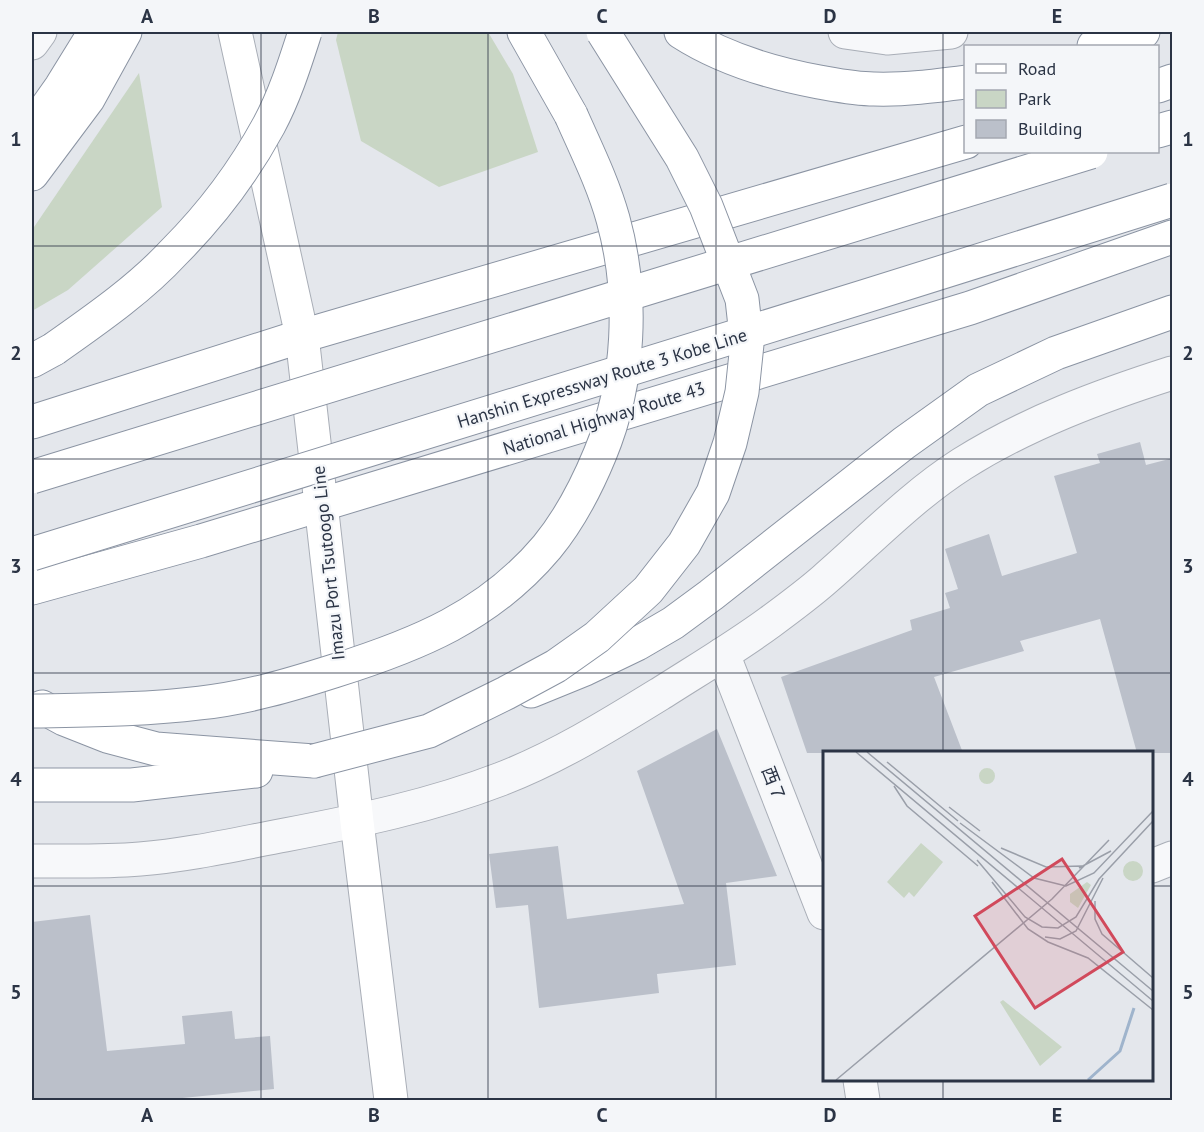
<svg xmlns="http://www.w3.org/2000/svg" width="1204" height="1132" font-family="'PT Sans','Noto Sans JP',sans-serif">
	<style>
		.green { fill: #c9d6c5 }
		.building { fill: #bbc0ca }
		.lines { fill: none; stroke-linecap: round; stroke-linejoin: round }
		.minor-casing { stroke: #a9aeb7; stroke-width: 35 }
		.secondary-casing { stroke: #a9aeb7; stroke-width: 35 }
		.trunk-casing { stroke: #8b94a3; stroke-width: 35 }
		.motorway-casing { stroke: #8b94a3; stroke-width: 35 }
		.minor { stroke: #f7f8fa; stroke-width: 33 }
		.secondary { stroke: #fff; stroke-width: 33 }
		.trunk { stroke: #fff; stroke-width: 33 }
		.motorway { stroke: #fff; stroke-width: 33 }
		.motorway-bridge-casing { stroke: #8b94a3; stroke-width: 35; stroke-linecap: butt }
		.motorway-bridge { stroke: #fff; stroke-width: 33 }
		.grid { fill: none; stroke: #2b3445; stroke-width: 1.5; stroke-opacity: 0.55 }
		.labels { text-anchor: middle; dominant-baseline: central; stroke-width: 4.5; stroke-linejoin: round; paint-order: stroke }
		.street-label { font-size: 18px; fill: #2b3445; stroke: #f4f6f9 }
		.inset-river { fill: none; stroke: #9fb4cc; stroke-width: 3 }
		.inset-road { fill: none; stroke: #9a9fa9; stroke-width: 1.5 }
		.view { fill: #d1495b; fill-opacity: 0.15; stroke: #d1495b; stroke-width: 3 }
		.inset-edge { fill: none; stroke: #2b3445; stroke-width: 3 }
		.neatline { fill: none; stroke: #2b3445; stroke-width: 2 }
		.grid-label { font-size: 20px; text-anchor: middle; font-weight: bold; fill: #2b3445 }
	</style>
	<rect width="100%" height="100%" fill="#e4e7ec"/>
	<g class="green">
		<path d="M 338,32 L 488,32 L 513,74 L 538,152 L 439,187 L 361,141 L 336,40 Z"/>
		<path d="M 139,73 L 162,207 L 68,290 L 32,311 L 32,230 Z"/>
	</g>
	<g class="building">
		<path d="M 1140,442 L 1146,465 L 1173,458 L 1173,753 L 1137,753 L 1100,619 L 1020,641 L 1024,651 L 934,677 L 963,753 L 807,753 L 781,677 L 912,630 L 910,620 L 950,608 L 945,593 L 958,589 L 945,549 L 989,534 L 1002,576 L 1077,553 L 1054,476 L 1100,463 L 1097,454 Z"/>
		<path d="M 717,729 L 777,876 L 726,883 L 736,965 L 657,974 L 659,993 L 539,1008 L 528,905 L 496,908 L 489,854 L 558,846 L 567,919 L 684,904 L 637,771 Z"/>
		<path d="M 90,915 L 107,1051 L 185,1044 L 182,1016 L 232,1011 L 235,1039 L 270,1036 L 274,1089 L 152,1101 L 32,1101 L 32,922 Z"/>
	</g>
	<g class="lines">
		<g class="minor-casing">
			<g id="minor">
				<path d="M 845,32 L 887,38 L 951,32"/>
				<path d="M 32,43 L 40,32"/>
				<path d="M 723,654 L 824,913"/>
				<path d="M 32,861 C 67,861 104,862 140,859 C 189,855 237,844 285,835 C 358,821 431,806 501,779 C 558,757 611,724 663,692 C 699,669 736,647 770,622 C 789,608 808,594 825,579 C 870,540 912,496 962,464 C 1027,423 1100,396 1172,373"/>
				<path d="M 1152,866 L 1172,858"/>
				<path d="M 860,1080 L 863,1100"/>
			</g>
		</g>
		<g class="secondary-casing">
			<path id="secondary" d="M 235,32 L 302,336 L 357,822 L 391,1100"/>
		</g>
		<g class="trunk-casing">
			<g id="trunk">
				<path d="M 1158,86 L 1172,81"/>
				<path d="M 32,422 L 302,336 L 966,142"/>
				<path d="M 32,588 L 201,541 L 970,308 L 1172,237"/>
			</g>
		</g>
		<g class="motorway-casing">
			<g id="motorway">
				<path d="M 524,32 L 571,115"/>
				<path d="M 681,32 C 723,59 770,73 819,82 C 836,85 855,89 874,89 C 904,90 935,86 966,82"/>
				<path d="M 1094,46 L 1143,32"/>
				<path d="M 32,128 L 61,87 L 95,32"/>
				<path d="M 1158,131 L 1172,127"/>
				<path d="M 32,174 L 88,99 L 125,32"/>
				<path d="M 32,361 L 54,349"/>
				<path d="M 531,691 L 585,669 L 637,644 L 673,623 L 711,595 L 904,443 L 978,390 L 1056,353 L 1172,312"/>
				<path d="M 42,707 L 64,719 L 107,736 L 156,749 L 314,761"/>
				<path d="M 32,785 L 132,785 L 256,771"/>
			</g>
		</g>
		<use href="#minor" class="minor"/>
		<use href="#secondary" class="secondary"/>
		<use href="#trunk" class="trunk"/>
		<use href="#motorway" class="motorway"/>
		<g class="motorway-bridge-casing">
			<g id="motorway-bridge">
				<path d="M 54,349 C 95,320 140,289 174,252 C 211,215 244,171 269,125 C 285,95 295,63 305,32"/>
				<path d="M 32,477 L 1091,152"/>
				<path d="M 32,554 L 866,296 L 1172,200"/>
				<path d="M 32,711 C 88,710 144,710 200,703 C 246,698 290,685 334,671 C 417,645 489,616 547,547 C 570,519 586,488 600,454 C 630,382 634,295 613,219 C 603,183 586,149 571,115"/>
				<path d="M 314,761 L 429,731 L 506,693 L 556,666 L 597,637 L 648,590 L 684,544 L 713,493 L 730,443 L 742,392 L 747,344 L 742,299 L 706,206 L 682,158 L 603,32"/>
			</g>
		</g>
		<use href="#motorway-bridge" class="motorway-bridge"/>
	</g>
	<path class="grid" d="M 261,32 L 261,1100M 488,32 L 488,1100M 716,32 L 716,1100M 943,32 L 943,752M 32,246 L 1172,246M 32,459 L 1172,459M 32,673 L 1172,673M 32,886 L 824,886M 1152,886 L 1172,886M 943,1080 L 943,1100"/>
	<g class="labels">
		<g class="street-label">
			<text transform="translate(602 378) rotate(-17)">Hanshin Expressway Route 3 Kobe Line</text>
			<text transform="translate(604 418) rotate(-17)">National Highway Route 43</text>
			<text transform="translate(328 563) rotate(-96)">Imazu Port Tsutoogo Line</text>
			<text transform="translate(774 784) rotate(69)">西７</text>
		</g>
	</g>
	<g transform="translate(823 751)">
		<rect width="330" height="330" fill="#e4e7ec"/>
		<path d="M156 25a8 8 0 1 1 16 0a8 8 0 1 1-16 0ZM 98,92 L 120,111 L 91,146 L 86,141 L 81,147 L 64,131 ZM300 120a10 10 0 1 1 20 0a10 10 0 1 1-20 0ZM 264,131 L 268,134 L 255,157 L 247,151 L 247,143 ZM 180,249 L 239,296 L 217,315 L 177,251 Z" fill="#c9d6c5"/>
		<path class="inset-river" d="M 265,329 L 297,300 L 311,257"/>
		<path class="inset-road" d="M 33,1 L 330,250M 44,1 L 330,240M 64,11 L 135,70M 71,35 L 84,55 L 155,115M 126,56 L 157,80M 137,72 L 211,127 L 243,135 L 271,122 L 330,60M 178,97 L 223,116 L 259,115M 154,109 L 202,166 L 219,176 L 235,177 L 253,166 L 276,128 L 330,70M 256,117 L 288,100M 169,131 L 205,178 L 225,191 L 265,207 L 330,259M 272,150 L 272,168 L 279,183 L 330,227M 222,186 L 237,188 L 253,180 L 280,127M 13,329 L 229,148 L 286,89"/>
		<path class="view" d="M 239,108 L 300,201 L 212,257 L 152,165 Z"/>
		<rect width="330" height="330" class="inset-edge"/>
	</g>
	<rect width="1204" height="1132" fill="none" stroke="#f4f6f9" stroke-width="66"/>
	<rect x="964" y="45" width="195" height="108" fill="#f4f6f9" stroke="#a4a8b1" stroke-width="1.5"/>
	<rect x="976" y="64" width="30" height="9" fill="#ffffff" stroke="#a4a8b1" stroke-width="1.5"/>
	<text x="1018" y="75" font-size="18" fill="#2b3445">Road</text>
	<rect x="976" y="90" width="30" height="18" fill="#c9d6c5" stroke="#a4a8b1" stroke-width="1.5"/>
	<text x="1018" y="105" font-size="18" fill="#2b3445">Park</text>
	<rect x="976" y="120" width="30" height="18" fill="#bbc0ca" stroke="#a4a8b1" stroke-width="1.5"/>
	<text x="1018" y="135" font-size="18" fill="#2b3445">Building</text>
	<rect x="33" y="33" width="1138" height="1066" class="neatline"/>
	<g class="grid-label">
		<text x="147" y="23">A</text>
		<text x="374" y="23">B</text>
		<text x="602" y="23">C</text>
		<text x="830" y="23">D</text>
		<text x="1057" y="23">E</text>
		<text x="16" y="146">1</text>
		<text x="1188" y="146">1</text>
		<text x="16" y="360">2</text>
		<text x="1188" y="360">2</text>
		<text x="16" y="573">3</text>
		<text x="1188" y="573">3</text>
		<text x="16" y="786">4</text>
		<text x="1188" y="786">4</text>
		<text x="16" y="999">5</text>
		<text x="1188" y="999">5</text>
		<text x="147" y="1122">A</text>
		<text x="374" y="1122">B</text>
		<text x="602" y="1122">C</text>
		<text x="830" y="1122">D</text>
		<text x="1057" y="1122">E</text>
	</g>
</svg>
